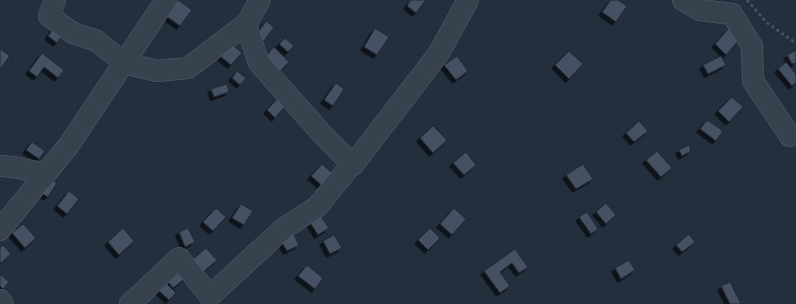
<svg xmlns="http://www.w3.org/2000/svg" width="796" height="304" font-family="Barlow,sans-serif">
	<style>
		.building { fill: #455162; stroke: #1f2835; filter: url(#shadow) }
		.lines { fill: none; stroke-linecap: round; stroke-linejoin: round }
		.minor-casing { stroke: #565f6c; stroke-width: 22 }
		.path { stroke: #44595c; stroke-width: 2.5; stroke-dasharray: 3 3; stroke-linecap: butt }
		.minor { stroke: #38414e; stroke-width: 21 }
	</style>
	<defs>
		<filter id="shadow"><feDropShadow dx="-3.5" dy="3.5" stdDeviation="0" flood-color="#0009"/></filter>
	</defs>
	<rect width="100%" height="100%" fill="#242f3e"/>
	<g class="building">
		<path d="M 178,0 L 192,10 L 180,26 L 166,16 Z"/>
		<path d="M 411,0 L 426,0 L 416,13 L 407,6 Z"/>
		<path d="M 611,0 L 618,0 L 627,6 L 616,22 L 602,12 Z"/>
		<path d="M 266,21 L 274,27 L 264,41 L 256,35 Z"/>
		<path d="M 57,24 L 65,31 L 57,43 L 48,36 Z"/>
		<path d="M 375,28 L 389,37 L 377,55 L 364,47 Z"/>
		<path d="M 729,28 L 740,39 L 726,55 L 715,44 Z"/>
		<path d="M 285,38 L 294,46 L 288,52 L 279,44 Z"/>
		<path d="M 232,44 L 242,53 L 231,65 L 221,57 Z"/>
		<path d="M 274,47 L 289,62 L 278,73 L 263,59 Z"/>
		<path d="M 0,49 L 10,56 L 0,69 Z"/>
		<path d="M 796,50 L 796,63 L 792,64 L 787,55 Z"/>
		<path d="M 569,51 L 583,64 L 569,79 L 555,65 Z"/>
		<path d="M 42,53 L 64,70 L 58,78 L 44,67 L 37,77 L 29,71 Z"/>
		<path d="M 457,56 L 468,71 L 456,80 L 444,65 Z"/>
		<path d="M 721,56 L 726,65 L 708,74 L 703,65 Z"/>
		<path d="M 786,62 L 796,74 L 796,83 L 792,86 L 778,69 Z"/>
		<path d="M 237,71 L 246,78 L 240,85 L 232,78 Z"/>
		<path d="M 336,83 L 344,89 L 333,106 L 324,100 Z"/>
		<path d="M 227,84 L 229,92 L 214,97 L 211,89 Z"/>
		<path d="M 279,97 L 287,104 L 275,118 L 267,110 Z"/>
		<path d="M 732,97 L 743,107 L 729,122 L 718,111 Z"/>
		<path d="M 707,120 L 723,131 L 716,141 L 700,129 Z"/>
		<path d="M 639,121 L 648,131 L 634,142 L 626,133 Z"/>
		<path d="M 433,126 L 447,140 L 433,153 L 420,138 Z"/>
		<path d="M 32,142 L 45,151 L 39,159 L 26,150 Z"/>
		<path d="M 689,145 L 691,151 L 682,156 L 679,150 Z"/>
		<path d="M 657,151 L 672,168 L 661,177 L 646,160 Z"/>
		<path d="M 466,152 L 476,165 L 464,175 L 453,163 Z"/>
		<path d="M 322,164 L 337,177 L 326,189 L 311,176 Z"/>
		<path d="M 583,164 L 593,179 L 576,189 L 566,175 Z"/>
		<path d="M 49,179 L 57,183 L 48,197 L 41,193 Z"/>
		<path d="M 69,191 L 79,199 L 67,214 L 57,206 Z"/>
		<path d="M 606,203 L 616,215 L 606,224 L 596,212 Z"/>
		<path d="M 241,204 L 253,211 L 244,225 L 232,218 Z"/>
		<path d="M 216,208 L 226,217 L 213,231 L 203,222 Z"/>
		<path d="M 454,208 L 466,219 L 452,235 L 440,224 Z"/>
		<path d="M 587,212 L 598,229 L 591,234 L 579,217 Z"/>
		<path d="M 319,214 L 329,228 L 318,235 L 309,221 Z"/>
		<path d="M 23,224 L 36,238 L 25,248 L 12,233 Z"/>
		<path d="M 123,228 L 134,241 L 119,255 L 108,242 Z"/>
		<path d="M 188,228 L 195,242 L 185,247 L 179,232 Z"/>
		<path d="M 430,228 L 440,238 L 428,250 L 418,240 Z"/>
		<path d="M 291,229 L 299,245 L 287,251 L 278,236 Z"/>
		<path d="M 689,234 L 695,242 L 682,252 L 676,245 Z"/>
		<path d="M 334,235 L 342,248 L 330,254 L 323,241 Z"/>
		<path d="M 3,245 L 11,254 L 0,264 L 0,248 Z"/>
		<path d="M 206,248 L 217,260 L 202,273 L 191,261 Z"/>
		<path d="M 515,249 L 528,267 L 519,273 L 512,263 L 500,272 L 510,286 L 500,293 L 484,271 Z"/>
		<path d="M 629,260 L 635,270 L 621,279 L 615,268 Z"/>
		<path d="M 177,264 L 187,277 L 173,288 L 163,275 Z"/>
		<path d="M 307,265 L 323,278 L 315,289 L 298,276 Z"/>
		<path d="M 0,274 L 9,282 L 3,289 L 0,286 Z"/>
		<path d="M 730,282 L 741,304 L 730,304 L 721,286 Z"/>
		<path d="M 166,283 L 176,293 L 169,300 L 158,290 Z"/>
	</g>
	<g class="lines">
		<g class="minor-casing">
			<g id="minor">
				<path d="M 55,0 L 49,16 L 73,33 L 97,41 L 124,63 L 157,71 L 188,68 L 247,23"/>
				<path d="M 260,0 L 246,25 L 259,63 L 325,137 L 353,165 L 439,53 L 468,0"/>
				<path d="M 683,0 L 700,10 L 732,14 L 752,46 L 753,81 L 790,136"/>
				<path d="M 0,166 L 14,167 L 46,174"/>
				<path d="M 0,230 L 69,145 L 166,0"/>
				<path d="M 0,300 L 3,304"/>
				<path d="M 130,304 L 179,258 L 210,296 L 284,228 L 317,207 L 352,164"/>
			</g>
		</g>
		<path class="path" d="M 747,0 L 767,23 L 793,41 L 796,41"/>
		<use href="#minor" class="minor"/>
	</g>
</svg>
